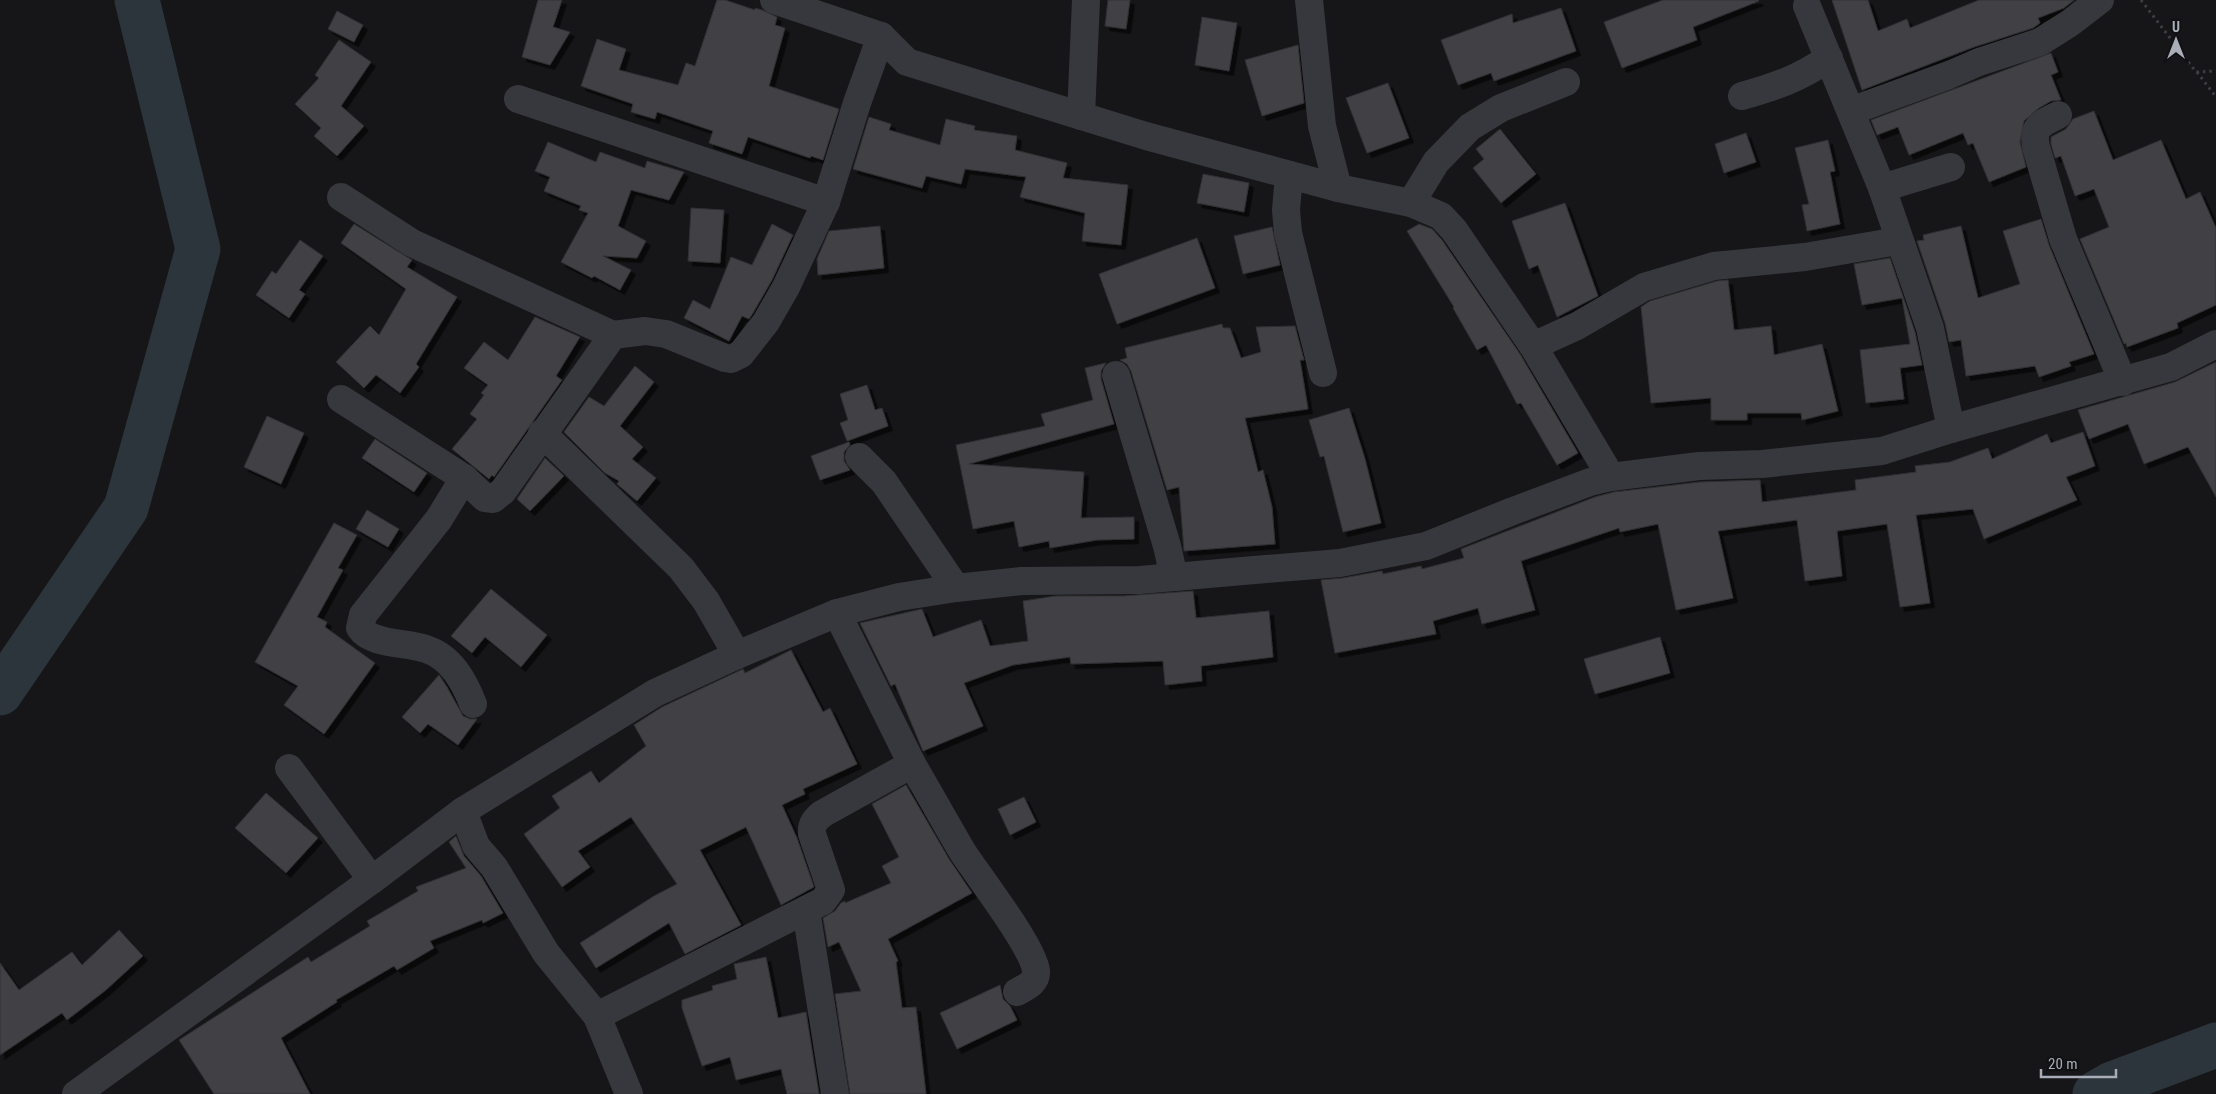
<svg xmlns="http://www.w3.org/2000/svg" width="2216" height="1094" font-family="'Roboto Condensed',sans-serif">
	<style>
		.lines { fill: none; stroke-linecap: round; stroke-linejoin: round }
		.river { stroke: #2c353c; stroke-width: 45 }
		.building { fill: #404145; stroke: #303034; filter: url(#shadow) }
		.path { stroke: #3d3f44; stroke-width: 3; stroke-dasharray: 2.5 4; stroke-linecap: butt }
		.minor { stroke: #37383d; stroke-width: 28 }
	</style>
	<defs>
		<filter id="shadow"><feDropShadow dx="4.5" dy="4.5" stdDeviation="0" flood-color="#0009"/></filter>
	</defs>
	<rect width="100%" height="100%" fill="#161618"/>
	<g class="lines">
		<g class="river">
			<path d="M 0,693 L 126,508 L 198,249 L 137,0"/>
			<path d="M 2095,1094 L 2112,1084 L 2216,1045"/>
		</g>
	</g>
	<g class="building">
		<path d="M 538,0 L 562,0 L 553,27 L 570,32 L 550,65 L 522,57 Z"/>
		<path d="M 717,0 L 725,0 L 755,10 L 755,8 L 762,10 L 777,17 L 775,25 L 785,28 L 769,86 L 839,109 L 823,160 L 811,156 L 810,158 L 748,137 L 742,154 L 709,143 L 713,131 L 657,112 L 655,119 L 631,112 L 633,104 L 581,86 L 597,39 L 626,49 L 619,70 L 678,85 L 686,63 L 695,66 Z"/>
		<path d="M 1108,0 L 1130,0 L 1126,29 L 1105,26 Z"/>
		<path d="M 1663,0 L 1758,0 L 1759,1 L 1693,27 L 1697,40 L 1622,68 L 1604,22 Z"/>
		<path d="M 1832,0 L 1868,0 L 1878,31 L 1907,19 L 1910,28 L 1979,0 L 2074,0 L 2064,8 L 2038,18 L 2040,23 L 2033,28 L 1974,47 L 1862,90 Z"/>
		<path d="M 1561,8 L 1576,51 L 1494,81 L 1491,73 L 1458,85 L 1441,40 L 1512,14 L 1513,23 Z"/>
		<path d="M 337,11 L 363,25 L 354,42 L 328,29 Z"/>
		<path d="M 1202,17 L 1237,23 L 1229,71 L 1195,65 Z"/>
		<path d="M 339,40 L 371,62 L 341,106 L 364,126 L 337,156 L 314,136 L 321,128 L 295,104 L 319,78 L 315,75 Z"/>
		<path d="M 1298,45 L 1304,103 L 1262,116 L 1245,60 Z"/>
		<path d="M 2051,53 L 2058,72 L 2051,75 L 2061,100 L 2051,101 L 2039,108 L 2024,121 L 2020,142 L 2026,167 L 1989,182 L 1973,143 L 1968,145 L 1963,133 L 1909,155 L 1898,127 L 1877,135 L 1871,120 Z"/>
		<path d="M 1388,83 L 1409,138 L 1367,153 L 1346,98 Z"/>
		<path d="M 2094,111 L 2113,160 L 2161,140 L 2186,199 L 2200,192 L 2216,228 L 2216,305 L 2177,323 L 2178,328 L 2127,347 L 2126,343 L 2124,344 L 2080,239 L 2109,227 L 2094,189 L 2075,196 L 2061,156 L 2055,158 L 2051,144 L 2051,137 L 2066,129 L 2073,119 Z"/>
		<path d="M 869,117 L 891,124 L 889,130 L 940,145 L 946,119 L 975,126 L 974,130 L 1017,136 L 1015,150 L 1067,163 L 1063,178 L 1128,185 L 1121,245 L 1082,241 L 1085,213 L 1020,197 L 1026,177 L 965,169 L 961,184 L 926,176 L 922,188 L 853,169 Z"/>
		<path d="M 1500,129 L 1536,174 L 1501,203 L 1473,168 L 1484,159 L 1476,149 Z"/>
		<path d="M 1746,133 L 1756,162 L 1724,173 L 1715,144 Z"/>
		<path d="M 1828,140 L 1835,171 L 1830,172 L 1840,224 L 1807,231 L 1802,205 L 1809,204 L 1795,148 Z"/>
		<path d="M 548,142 L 596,162 L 600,152 L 645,168 L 647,161 L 684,172 L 669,200 L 631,190 L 618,226 L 646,241 L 637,258 L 603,256 L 631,270 L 620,290 L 594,276 L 592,278 L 561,262 L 588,213 L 579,210 L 581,206 L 544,191 L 550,177 L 535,171 Z"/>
		<path d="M 1203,174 L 1249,183 L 1244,212 L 1197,203 Z"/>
		<path d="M 1565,203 L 1598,296 L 1557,317 L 1538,265 L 1529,269 L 1512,221 Z"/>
		<path d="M 691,208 L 724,210 L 720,263 L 688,261 Z"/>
		<path d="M 2041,219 L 2049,245 L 2094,354 L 2069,362 L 2071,366 L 2039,377 L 2035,366 L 1966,376 L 1961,340 L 1949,342 L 1945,323 L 1917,241 L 1924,240 L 1923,235 L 1961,226 L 1978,298 L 2020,284 L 2003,231 Z"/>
		<path d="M 354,224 L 412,260 L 407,267 L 457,297 L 416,364 L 419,367 L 400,393 L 376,375 L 364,388 L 336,362 L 370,326 L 379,335 L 406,289 L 341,243 Z"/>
		<path d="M 772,224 L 793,235 L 772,280 L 753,313 L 749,319 L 742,316 L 729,341 L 684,318 L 693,300 L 710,309 L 731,257 L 752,265 Z"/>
		<path d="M 1419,224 L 1432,229 L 1442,240 L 1520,354 L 1578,453 L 1557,465 L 1521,403 L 1517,404 L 1486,345 L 1477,350 L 1453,308 L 1454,307 L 1407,231 Z"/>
		<path d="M 880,226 L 884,268 L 818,275 L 817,259 L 829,231 Z"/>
		<path d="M 1272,227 L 1280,265 L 1243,274 L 1234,236 Z"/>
		<path d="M 1197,238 L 1215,288 L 1117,324 L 1099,274 Z"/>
		<path d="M 300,240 L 323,256 L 299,290 L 305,294 L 289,318 L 256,295 L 272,271 L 276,274 Z"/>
		<path d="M 1890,258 L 1915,332 L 1922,365 L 1900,368 L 1904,399 L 1866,403 L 1860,350 L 1910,344 L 1902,298 L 1862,305 L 1854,264 Z"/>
		<path d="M 1728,280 L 1734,330 L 1771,326 L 1774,355 L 1822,344 L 1838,411 L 1802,420 L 1801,413 L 1747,413 L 1747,420 L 1711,420 L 1711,398 L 1651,403 L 1641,307 L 1650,301 L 1717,281 Z"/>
		<path d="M 535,317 L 580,337 L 556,376 L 562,380 L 494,477 L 492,475 L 489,479 L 452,449 L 477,419 L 470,414 L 484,395 L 481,393 L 488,385 L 464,368 L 484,342 L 508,360 Z"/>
		<path d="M 1222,324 L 1223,328 L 1230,328 L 1241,358 L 1261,352 L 1256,327 L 1295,326 L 1304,360 L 1300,360 L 1308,409 L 1245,418 L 1258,472 L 1263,470 L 1272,507 L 1275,544 L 1184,551 L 1179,487 L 1167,490 L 1131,371 L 1127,364 L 1120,360 L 1127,358 L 1125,348 Z"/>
		<path d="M 2216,362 L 2216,497 L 2188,447 L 2144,464 L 2128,424 L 2089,439 L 2078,410 L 2175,382 Z"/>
		<path d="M 1106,363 L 1101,371 L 1101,379 L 1114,424 L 969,464 L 1084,472 L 1081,518 L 1134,517 L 1134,539 L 1097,540 L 1050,548 L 1049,541 L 1019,547 L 1014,521 L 973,529 L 956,445 L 1045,426 L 1041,414 L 1093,400 L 1085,368 Z"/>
		<path d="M 635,366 L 654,382 L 620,426 L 643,447 L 632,459 L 656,478 L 637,501 L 617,484 L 619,481 L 605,473 L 564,432 L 589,397 L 604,406 Z"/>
		<path d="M 867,385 L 875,410 L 882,408 L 888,426 L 847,441 L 840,423 L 848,420 L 840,394 Z"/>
		<path d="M 1349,408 L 1365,459 L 1381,523 L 1343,532 L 1324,456 L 1320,457 L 1309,420 Z"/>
		<path d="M 267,416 L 304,433 L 281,484 L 244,467 Z"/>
		<path d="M 2083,432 L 2095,466 L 2066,477 L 2077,500 L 1984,539 L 1973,509 L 1916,515 L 1930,603 L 1900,607 L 1887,524 L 1837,531 L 1842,576 L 1805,581 L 1797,520 L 1718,531 L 1733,598 L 1676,610 L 1658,524 L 1620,532 L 1619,528 L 1521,561 L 1535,610 L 1482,624 L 1478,608 L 1433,621 L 1436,634 L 1335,653 L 1321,580 L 1343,578 L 1382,571 L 1383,574 L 1421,566 L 1422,569 L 1464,558 L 1461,549 L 1595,497 L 1614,492 L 1700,482 L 1760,480 L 1762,502 L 1856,490 L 1855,480 L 1916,472 L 1915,466 L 1950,462 L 1988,448 L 1992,459 L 2047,434 L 2051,443 Z"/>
		<path d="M 375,439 L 427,473 L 414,492 L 362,458 Z"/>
		<path d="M 849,442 L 850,445 L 844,452 L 844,461 L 850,470 L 820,480 L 811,456 Z"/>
		<path d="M 545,458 L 564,476 L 530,511 L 517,499 Z"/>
		<path d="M 367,510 L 399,529 L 388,547 L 356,529 Z"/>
		<path d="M 334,523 L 357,535 L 338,568 L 343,570 L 317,617 L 327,622 L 325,627 L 375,663 L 324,734 L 284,705 L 298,686 L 255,662 Z"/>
		<path d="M 491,589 L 547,635 L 521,667 L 485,637 L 472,653 L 451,636 Z"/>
		<path d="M 1193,591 L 1196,618 L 1269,611 L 1273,657 L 1201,666 L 1202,681 L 1165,685 L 1163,661 L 1071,664 L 1070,657 L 1013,665 L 964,683 L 983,726 L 923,751 L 895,684 L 891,686 L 860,623 L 922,609 L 933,637 L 981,620 L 990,646 L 1028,641 L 1023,601 L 1056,596 L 1123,596 Z"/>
		<path d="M 1660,637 L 1670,673 L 1595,694 L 1584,659 Z"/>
		<path d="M 791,650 L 823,712 L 830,708 L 857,764 L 803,789 L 805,794 L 782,805 L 797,838 L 814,887 L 781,905 L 746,827 L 700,850 L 741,925 L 685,954 L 669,923 L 596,968 L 580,943 L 654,896 L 677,884 L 631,817 L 578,851 L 590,867 L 562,887 L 524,834 L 560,808 L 552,796 L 591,771 L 599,783 L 646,746 L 634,725 L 662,707 L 743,669 L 745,673 Z"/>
		<path d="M 439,675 L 447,687 L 463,716 L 470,719 L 477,719 L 458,745 L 428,724 L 420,733 L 402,717 Z"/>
		<path d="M 906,785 L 949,859 L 972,893 L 888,939 L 898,961 L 896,962 L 902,1008 L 916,1007 L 926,1094 L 850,1094 L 835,994 L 861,991 L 839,942 L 828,947 L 823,918 L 835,911 L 841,903 L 845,901 L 845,903 L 891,883 L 882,866 L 899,857 L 872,804 Z"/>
		<path d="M 266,793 L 318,838 L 286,873 L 235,828 Z"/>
		<path d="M 1024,797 L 1036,822 L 1010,835 L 998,809 Z"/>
		<path d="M 456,836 L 464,856 L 481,876 L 503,913 L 483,923 L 482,920 L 430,941 L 434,948 L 397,970 L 394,966 L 336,1000 L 337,1002 L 281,1038 L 310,1094 L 214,1094 L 179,1040 L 308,957 L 311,962 L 370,926 L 367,921 L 418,891 L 416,887 L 466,868 L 449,842 Z"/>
		<path d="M 119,930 L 143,956 L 106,990 L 67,1020 L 62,1013 L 0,1055 L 0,963 L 19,990 L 72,952 L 82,965 Z"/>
		<path d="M 766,957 L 778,1018 L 806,1012 L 819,1094 L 787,1094 L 781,1069 L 736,1080 L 730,1057 L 702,1066 L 682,1008 L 682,1000 L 713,990 L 712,986 L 737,979 L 734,964 Z"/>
		<path d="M 1000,985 L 1003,999 L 1010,1006 L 1017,1020 L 957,1049 L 940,1013 Z"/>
	</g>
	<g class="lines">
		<g class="path">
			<path d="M 2141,0 L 2196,72 L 2216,71"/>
			<path d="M 2197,72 L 2216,97"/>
		</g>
		<g class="minor">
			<path d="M 774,0 L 881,36 L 907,62 L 1146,136 L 1338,188 L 1411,203 L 1441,216 L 1454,230 L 1533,346 L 1611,477"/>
			<path d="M 1309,0 L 1322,126 L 1338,188"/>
			<path d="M 1807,6 L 1882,188 L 1930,328 L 1951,429"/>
			<path d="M 1742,96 C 1775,87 1800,78 1829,58"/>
			<path d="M 518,99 L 826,202"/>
			<path d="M 1851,111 L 1949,75 L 1979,62 L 2040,42 L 2070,23 L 2100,0"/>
			<path d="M 2058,115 C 2041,124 2032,126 2036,147 L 2063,239 L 2123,382"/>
			<path d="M 1081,116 L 1086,0"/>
			<path d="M 1289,175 L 1286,210 L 1288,233 L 1323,373"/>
			<path d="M 1882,188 L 1951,167"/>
			<path d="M 341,197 L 412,243 L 613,335"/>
			<path d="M 1411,203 L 1436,162 L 1470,127 L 1501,108 L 1566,82"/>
			<path d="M 1533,346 L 1577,326 L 1644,287 L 1714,266 L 1805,257 L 1898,241"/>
			<path d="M 1116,375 L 1167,546 L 1174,577"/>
			<path d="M 341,399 L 464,478"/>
			<path d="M 542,433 L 681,568 L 706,601 L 737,655"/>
			<path d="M 859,457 L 884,482 L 956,588"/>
			<path d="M 473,704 C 464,681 451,657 426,649 C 407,642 371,645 360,628 L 363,615 L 439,519 L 464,478 L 485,498 L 493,499 L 503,491 L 613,335 L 645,331 L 666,334 L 725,358 L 731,359 L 741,354 L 766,322 L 786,287 L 826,202 L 857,103 L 881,36"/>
			<path d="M 912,764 C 929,793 945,822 962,851 C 978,876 1033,946 1036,971 C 1037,983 1026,987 1017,992"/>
			<path d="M 289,768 L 372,880"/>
			<path d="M 463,811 L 476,846 L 494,867 L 546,953 L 597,1016 L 629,1094"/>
			<path d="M 806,910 L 835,1094"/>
			<path d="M 597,1016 L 823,901 L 831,890 L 812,834 C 811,824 815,820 822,814 L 912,764 L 837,613"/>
			<path d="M 76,1094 L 372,880 L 463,811 L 655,693 L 737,655 L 837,613 L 899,597 L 956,588 L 1022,581 L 1140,580 L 1266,569 L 1340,563 L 1426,546 L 1513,511 L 1590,482 L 1611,477 L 1699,466 L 1762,464 L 1882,451 L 1951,429 L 2171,367 L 2216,344"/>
		</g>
	</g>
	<g transform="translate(2176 40)" stroke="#111113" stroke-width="4" paint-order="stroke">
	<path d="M0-4L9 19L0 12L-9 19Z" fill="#a8adb8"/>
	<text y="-8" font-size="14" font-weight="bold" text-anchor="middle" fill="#a8adb8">U</text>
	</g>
	<path d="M2041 1069v8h75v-8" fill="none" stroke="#a8adb8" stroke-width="2.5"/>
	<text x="2048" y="1069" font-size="15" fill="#a8adb8" stroke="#111113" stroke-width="4" paint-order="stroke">20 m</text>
</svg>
